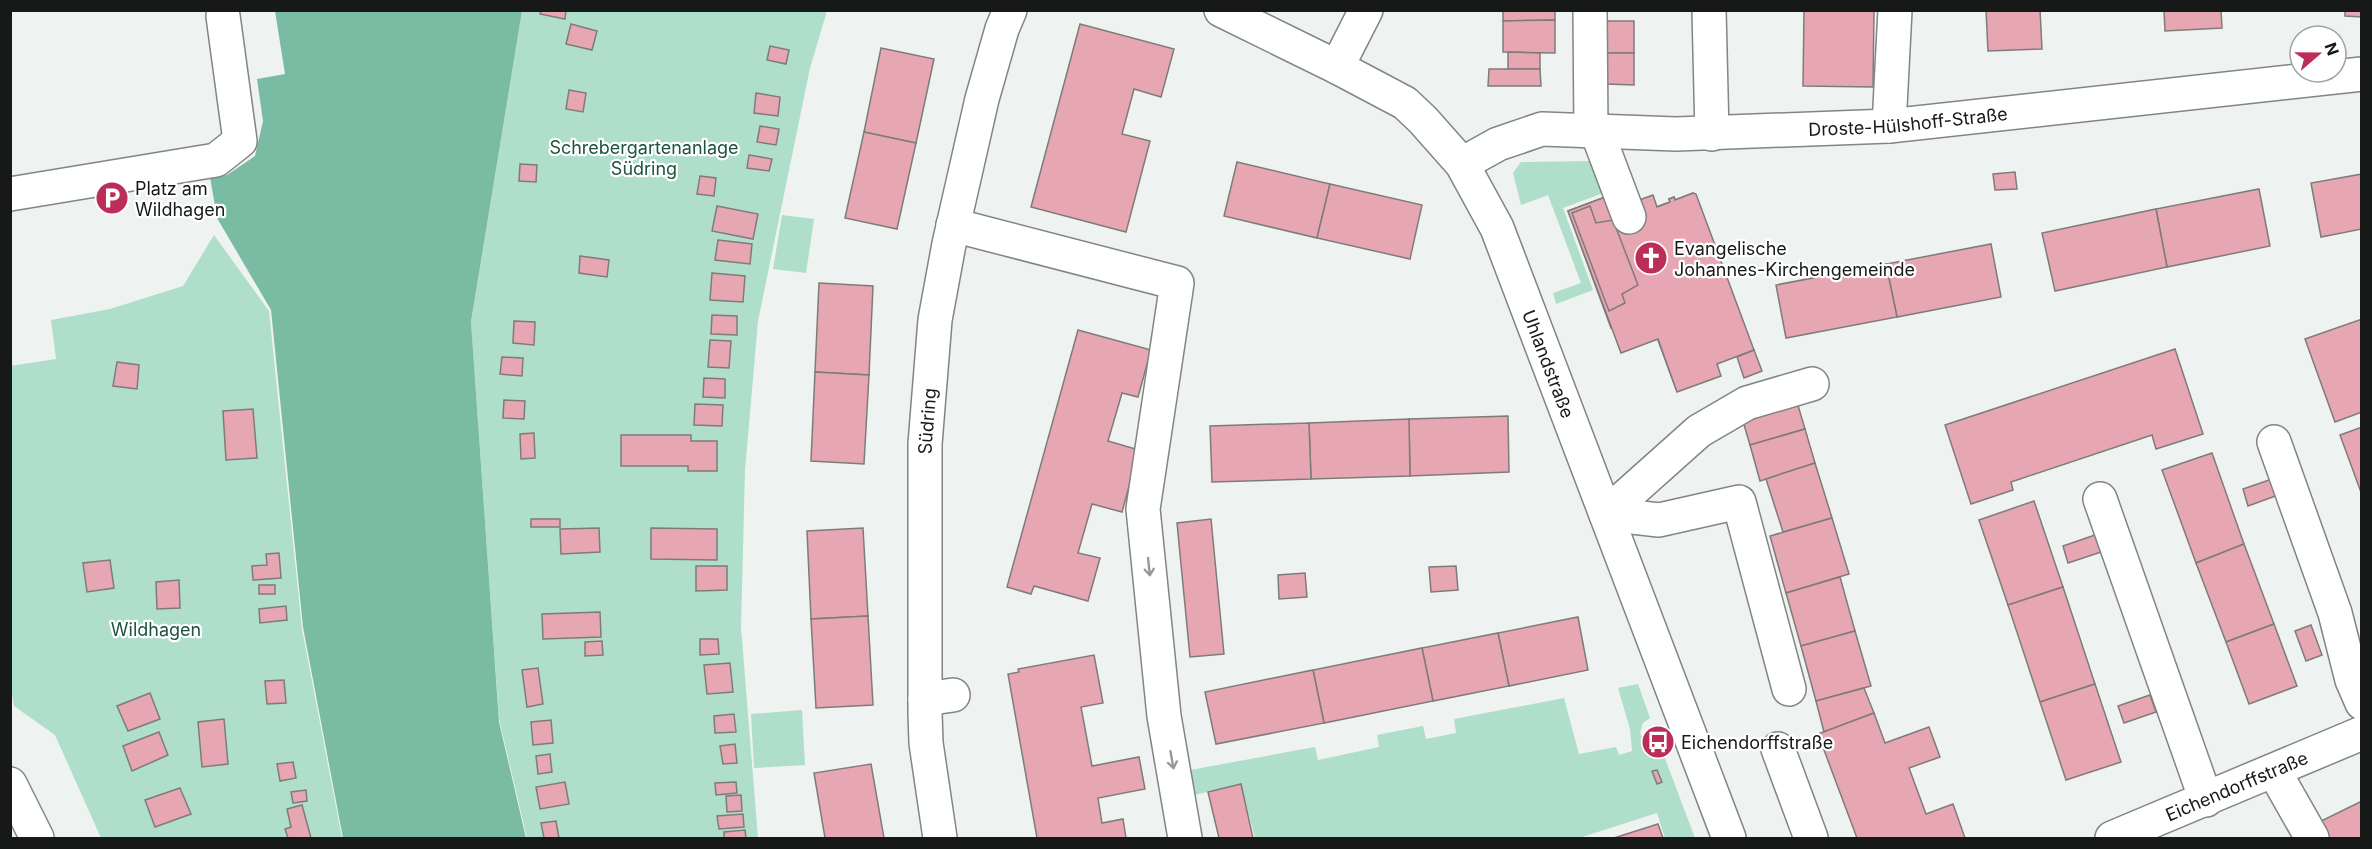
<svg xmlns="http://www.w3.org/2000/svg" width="2372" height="849" font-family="Inter,sans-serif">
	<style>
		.green { fill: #afdecb }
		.forest { fill: #7abba3 }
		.building { fill: #e6a7b2; stroke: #7f7b7b; stroke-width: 1.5 }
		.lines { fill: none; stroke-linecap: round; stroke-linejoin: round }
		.minor-casing { stroke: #818583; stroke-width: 36 }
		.minor { stroke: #fff; stroke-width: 33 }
		.oneway { stroke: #979897 }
		.labels { text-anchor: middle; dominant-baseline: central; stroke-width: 4.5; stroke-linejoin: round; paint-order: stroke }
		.street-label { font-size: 18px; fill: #171918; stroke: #fff }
		.park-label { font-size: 18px; fill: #1d5241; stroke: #fff }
		.poi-label { font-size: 18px; fill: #171918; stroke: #fff; text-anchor: start }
	</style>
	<rect width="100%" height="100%" fill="#eef3f1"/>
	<g class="green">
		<path d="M 522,11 L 827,11 L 810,68 L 758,321 L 745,470 L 741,627 L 758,838 L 527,838 L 499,719 L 471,323 Z"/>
		<path d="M 1594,161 L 1606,192 L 1563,208 L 1593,290 L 1556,304 L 1553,293 L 1581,283 L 1548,195 L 1521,205 L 1513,173 L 1521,162 Z"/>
		<path d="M 782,215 L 814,219 L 806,273 L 773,269 Z"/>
		<path d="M 214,235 L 269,311 L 302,629 L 342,838 L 101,838 L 55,735 L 14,706 L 10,684 L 10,366 L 56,359 L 51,320 L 110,309 L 183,286 Z"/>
		<path d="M 1638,684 L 1650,718 L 1643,723 L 1640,733 L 1647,747 L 1656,754 L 1663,753 L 1695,838 L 1665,838 L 1657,813 L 1579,838 L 1255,838 L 1241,784 L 1190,796 L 1185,771 L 1315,747 L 1318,760 L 1379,747 L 1377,735 L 1423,726 L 1426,739 L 1456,733 L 1454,719 L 1564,698 L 1579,754 L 1616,747 L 1619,755 L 1632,751 L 1630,729 L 1618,688 Z"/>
		<path d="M 802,710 L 805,765 L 754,768 L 751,714 Z"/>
	</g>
	<path class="forest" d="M 275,11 L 522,11 L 471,322 L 499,722 L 526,838 L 343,838 L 303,627 L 271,310 L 217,218 L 210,177 L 227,175 L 255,156 L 263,121 L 257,79 L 285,74 Z"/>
	<g class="building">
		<path d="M 541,10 L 566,10 L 565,19 L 540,14 Z"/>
		<path d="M 1503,10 L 1555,10 L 1555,20 L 1503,21 Z"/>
		<path d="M 1804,10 L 1874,10 L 1873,87 L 1803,86 Z"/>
		<path d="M 1986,10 L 2040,10 L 2042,49 L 1988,51 Z"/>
		<path d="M 2164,10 L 2221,10 L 2222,28 L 2165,31 Z"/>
		<path d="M 2345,10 L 2362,10 L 2362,17 L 2345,16 Z"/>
		<path d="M 1555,20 L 1555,53 L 1503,52 L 1503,21 Z"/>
		<rect x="1606" y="21" width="28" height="32"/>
		<path d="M 571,24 L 597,31 L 592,50 L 566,44 Z"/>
		<path d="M 1080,24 L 1174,49 L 1161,97 L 1134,89 L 1122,134 L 1150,141 L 1126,232 L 1031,207 Z"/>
		<path d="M 770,46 L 789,50 L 786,64 L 767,60 Z"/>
		<path d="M 881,48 L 934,59 L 916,143 L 864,132 Z"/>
		<path d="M 1508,52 L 1540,53 L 1540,69 L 1508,69 Z"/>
		<path d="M 1606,53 L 1634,53 L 1634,85 L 1606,84 Z"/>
		<path d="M 1489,69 L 1540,69 L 1541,86 L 1488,86 Z"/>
		<path d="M 569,90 L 586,93 L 583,112 L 566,109 Z"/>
		<path d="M 756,93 L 780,97 L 778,116 L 754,113 Z"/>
		<path d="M 760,126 L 779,129 L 776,145 L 757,142 Z"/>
		<path d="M 864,132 L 916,143 L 897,229 L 845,218 Z"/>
		<path d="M 749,155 L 772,159 L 769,171 L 747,168 Z"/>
		<path d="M 1237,162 L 1330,184 L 1317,238 L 1224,216 Z"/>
		<path d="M 520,164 L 537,165 L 536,182 L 519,181 Z"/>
		<path d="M 2015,172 L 2017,189 L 1995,190 L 1993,174 Z"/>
		<path d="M 2362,174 L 2362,229 L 2321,237 L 2311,183 Z"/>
		<path d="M 700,176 L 716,178 L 714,196 L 697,194 Z"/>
		<path d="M 1330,184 L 1422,205 L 1410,259 L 1317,238 Z"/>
		<path d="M 2259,189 L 2270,246 L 2167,267 L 2156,209 Z"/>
		<path d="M 1693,193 L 1750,347 L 1700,365 L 1704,378 L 1676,389 L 1648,313 L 1611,328 L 1568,211 L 1608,196 L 1618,221 L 1670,202 L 1669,199 L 1674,197 L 1675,200 Z"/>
		<path d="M 1693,193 L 1696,194 L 1754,350 L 1717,364 L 1721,376 L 1677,392 L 1658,339 L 1621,353 L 1568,211 L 1608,196 L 1614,209 L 1653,195 L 1657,207 L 1670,202 L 1669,199 L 1674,197 L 1675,200 Z"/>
		<path d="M 717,206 L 758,214 L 753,239 L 712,231 Z"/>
		<path d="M 1590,206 L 1596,223 L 1613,220 L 1638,285 L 1622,294 L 1625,303 L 1609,311 L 1572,213 Z"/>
		<path d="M 2156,209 L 2167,267 L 2055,291 L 2042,233 Z"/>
		<path d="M 718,240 L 752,244 L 750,264 L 715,260 Z"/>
		<path d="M 1991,244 L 2001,297 L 1897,317 L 1886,264 Z"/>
		<path d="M 580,256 L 609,260 L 607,277 L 579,273 Z"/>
		<path d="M 1886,264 L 1897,317 L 1786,338 L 1776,285 Z"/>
		<path d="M 712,273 L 745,276 L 743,302 L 710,300 Z"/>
		<path d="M 819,283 L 873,286 L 869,375 L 815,372 Z"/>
		<path d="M 712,315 L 737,316 L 737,335 L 711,334 Z"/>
		<path d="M 2362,319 L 2362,412 L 2335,422 L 2305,339 Z"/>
		<path d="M 514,321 L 535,322 L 534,345 L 513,343 Z"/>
		<path d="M 1078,330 L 1151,350 L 1138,397 L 1122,393 L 1108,441 L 1139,450 L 1122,512 L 1092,504 L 1078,553 L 1100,558 L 1088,601 L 1034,586 L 1031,594 L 1007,587 Z"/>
		<path d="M 710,340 L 731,341 L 729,368 L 708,367 Z"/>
		<path d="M 2175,349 L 2203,434 L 2156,449 L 2152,435 L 2011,482 L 2013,490 L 1971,504 L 1945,425 Z"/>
		<path d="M 1754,350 L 1762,371 L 1744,378 L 1737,357 Z"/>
		<path d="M 502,357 L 523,358 L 522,376 L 500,374 Z"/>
		<path d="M 117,362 L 139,365 L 137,389 L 113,386 Z"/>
		<path d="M 815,372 L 869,375 L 864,464 L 811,461 Z"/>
		<path d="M 704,378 L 725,379 L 725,398 L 703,397 Z"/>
		<path d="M 504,400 L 525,401 L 524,419 L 503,418 Z"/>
		<path d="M 1797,402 L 1805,429 L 1750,445 L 1742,418 Z"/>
		<path d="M 695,404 L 723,405 L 722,426 L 694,425 Z"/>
		<path d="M 253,409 L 257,458 L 226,460 L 223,411 Z"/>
		<path d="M 1508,416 L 1509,472 L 1410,476 L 1409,419 Z"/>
		<path d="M 1409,419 L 1410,476 L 1311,479 L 1309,423 Z"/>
		<path d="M 1309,423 L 1311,479 L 1212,482 L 1210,426 Z"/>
		<path d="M 2362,427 L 2362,495 L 2340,435 Z"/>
		<path d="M 1805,429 L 1815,463 L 1760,481 L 1750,445 Z"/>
		<path d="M 534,433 L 535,458 L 521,459 L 520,434 Z"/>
		<path d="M 621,435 L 691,435 L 691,441 L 717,441 L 717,471 L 688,471 L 688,466 L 621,466 Z"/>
		<path d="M 2212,453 L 2244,544 L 2196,563 L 2162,470 Z"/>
		<path d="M 1815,463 L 1832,518 L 1783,532 L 1766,479 Z"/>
		<path d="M 2275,478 L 2281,494 L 2248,506 L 2243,489 Z"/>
		<path d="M 2034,501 L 2063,587 L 2008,605 L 1979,520 Z"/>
		<path d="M 1832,518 L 1849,574 L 1786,593 L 1770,536 Z"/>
		<rect x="531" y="519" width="29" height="8"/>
		<path d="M 1211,519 L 1224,654 L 1190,657 L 1177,523 Z"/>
		<path d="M 599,528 L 600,552 L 561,554 L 560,529 Z"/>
		<path d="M 651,528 L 717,529 L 717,560 L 651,559 Z"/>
		<path d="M 863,528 L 868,616 L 811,619 L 807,531 Z"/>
		<path d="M 2095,535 L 2101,552 L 2068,563 L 2063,546 Z"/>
		<path d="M 2244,544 L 2274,624 L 2226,642 L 2196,563 Z"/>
		<path d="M 279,553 L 281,578 L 253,580 L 252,566 L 267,565 L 266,554 Z"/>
		<path d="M 110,560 L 114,588 L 87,592 L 83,563 Z"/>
		<path d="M 696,566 L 727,566 L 727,590 L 696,591 Z"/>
		<path d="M 1456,566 L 1458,590 L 1431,592 L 1429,567 Z"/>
		<path d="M 1305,573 L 1307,597 L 1279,599 L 1278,575 Z"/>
		<path d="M 1840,577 L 1855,631 L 1801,646 L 1786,593 Z"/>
		<path d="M 179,580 L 180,608 L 157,609 L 156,582 Z"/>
		<rect x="259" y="585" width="16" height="9"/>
		<path d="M 2063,587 L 2095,684 L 2040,702 L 2008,605 Z"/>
		<path d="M 286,606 L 287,620 L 260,623 L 259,609 Z"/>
		<path d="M 600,612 L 601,637 L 543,639 L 542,614 Z"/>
		<path d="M 868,616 L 873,705 L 816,708 L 811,619 Z"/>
		<path d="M 1578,617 L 1588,670 L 1509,686 L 1498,633 Z"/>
		<path d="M 2274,624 L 2297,686 L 2249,704 L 2226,642 Z"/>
		<path d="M 2311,625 L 2322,655 L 2306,661 L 2295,631 Z"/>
		<path d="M 1855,631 L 1871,686 L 1816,701 L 1801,646 Z"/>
		<path d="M 1498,633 L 1509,686 L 1433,701 L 1422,648 Z"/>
		<path d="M 700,639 L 718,639 L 719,654 L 700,655 Z"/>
		<path d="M 602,641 L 603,655 L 585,656 L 585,642 Z"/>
		<path d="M 1422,648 L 1433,701 L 1324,723 L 1313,670 Z"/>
		<path d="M 1094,655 L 1103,703 L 1081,707 L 1092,766 L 1139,757 L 1145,789 L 1098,798 L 1102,823 L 1123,819 L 1126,838 L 1037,838 L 1008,674 L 1019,672 L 1018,669 Z"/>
		<path d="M 730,663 L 733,692 L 707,694 L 704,665 Z"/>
		<path d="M 538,668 L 543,704 L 527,707 L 522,670 Z"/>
		<path d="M 1313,670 L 1324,723 L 1216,744 L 1205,692 Z"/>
		<path d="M 284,680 L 286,703 L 267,704 L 265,681 Z"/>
		<path d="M 2095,684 L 2121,762 L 2066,780 L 2040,702 Z"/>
		<path d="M 1864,688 L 1874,713 L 1824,732 L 1816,701 Z"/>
		<path d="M 150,693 L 160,719 L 128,731 L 117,706 Z"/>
		<path d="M 2150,695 L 2156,712 L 2124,723 L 2118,706 Z"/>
		<path d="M 1874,713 L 1885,743 L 1929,727 L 1940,757 L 1909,768 L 1926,814 L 1953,804 L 1965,838 L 1857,838 L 1818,734 Z"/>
		<path d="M 734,714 L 736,732 L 715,733 L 714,716 Z"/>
		<path d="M 224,719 L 228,764 L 202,767 L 198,722 Z"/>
		<path d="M 551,720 L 553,743 L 533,745 L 531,722 Z"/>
		<path d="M 159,732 L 168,755 L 132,771 L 123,746 Z"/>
		<path d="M 735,744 L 737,763 L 723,764 L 720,746 Z"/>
		<path d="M 550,754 L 552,772 L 538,774 L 536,756 Z"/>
		<path d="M 293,762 L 296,778 L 280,781 L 277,764 Z"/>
		<path d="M 871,764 L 884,838 L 825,838 L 814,773 Z"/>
		<path d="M 1657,770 L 1662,782 L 1657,784 L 1652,771 Z"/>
		<path d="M 565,782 L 569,804 L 540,809 L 536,787 Z"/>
		<path d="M 736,782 L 737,793 L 716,795 L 715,783 Z"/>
		<path d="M 1241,784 L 1253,838 L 1219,838 L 1208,792 Z"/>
		<path d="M 180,788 L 191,814 L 155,827 L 145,800 Z"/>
		<path d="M 306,790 L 307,801 L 293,803 L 291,792 Z"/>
		<path d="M 741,795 L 742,811 L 727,812 L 726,796 Z"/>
		<path d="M 2362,801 L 2362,838 L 2327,838 L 2319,822 Z"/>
		<path d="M 302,805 L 311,838 L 288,838 L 285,829 L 291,827 L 287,809 Z"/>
		<path d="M 743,814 L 744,827 L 719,829 L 717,816 Z"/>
		<path d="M 556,821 L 559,838 L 544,838 L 541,823 Z"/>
		<path d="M 1658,824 L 1663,838 L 1614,838 Z"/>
		<path d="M 745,830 L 746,838 L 724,838 L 724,832 Z"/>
	</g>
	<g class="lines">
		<g class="minor-casing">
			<g id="minor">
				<path id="s1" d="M 1221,10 L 1337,67 L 1405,103 L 1423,120 L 1462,164 L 1497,228 L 1729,838"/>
				<path d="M 1590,10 L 1591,132"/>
				<path d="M 1709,10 L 1712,134"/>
				<path d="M 1337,67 L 1366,10"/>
				<path d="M 1889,126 L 1895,10"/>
				<path d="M 1597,132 L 1629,217"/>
				<path id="s2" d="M 1462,164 L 1498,144 L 1542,129 L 1676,134 L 1889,126 L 2362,74"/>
				<path d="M 10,194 L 216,160 L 240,141 L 223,16"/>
				<path d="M 953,225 L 1177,283 L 1143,509 L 1164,716 L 1185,838"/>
				<path d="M 2274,442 L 2335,613 L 2352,680 L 2362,703"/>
				<path d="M 2100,499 L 2206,800"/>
				<path d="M 1606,514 L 1659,520 L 1739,502 L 1789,689"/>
				<path d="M 1606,514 L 1699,431 L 1747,403 L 1812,384"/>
				<path d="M 925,699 L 953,695"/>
				<path d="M 1778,749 L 1811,838"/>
				<path d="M 2274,771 L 2312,838"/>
				<path d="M 10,784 L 37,838"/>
				<path id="s3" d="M 940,838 L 926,743 L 925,713 L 925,444 L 935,320 L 949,244 L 982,99 L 1002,29 L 1010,10"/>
				<path id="s4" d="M 2112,838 L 2362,733"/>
			</g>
		</g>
		<use href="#minor" class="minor"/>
	</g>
	<defs><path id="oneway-shaft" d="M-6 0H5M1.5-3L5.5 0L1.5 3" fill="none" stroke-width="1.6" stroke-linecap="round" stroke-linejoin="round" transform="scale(1.5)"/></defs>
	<g class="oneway">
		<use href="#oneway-shaft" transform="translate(1149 567) rotate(84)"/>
		<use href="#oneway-shaft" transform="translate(1172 760) rotate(80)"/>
	</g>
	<defs>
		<g id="parking-disc" transform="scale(1.725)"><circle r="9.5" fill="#bc2d59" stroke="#fff"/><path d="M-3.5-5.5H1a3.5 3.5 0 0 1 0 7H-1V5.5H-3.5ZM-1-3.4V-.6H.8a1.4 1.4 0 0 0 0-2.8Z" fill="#fff"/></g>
		<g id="church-disc" transform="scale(1.725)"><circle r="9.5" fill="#bc2d59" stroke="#fff"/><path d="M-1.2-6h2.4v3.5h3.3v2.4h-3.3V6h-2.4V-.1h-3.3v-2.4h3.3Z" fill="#fff"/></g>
		<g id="bus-disc" transform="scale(1.725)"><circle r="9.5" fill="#bc2d59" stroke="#fff"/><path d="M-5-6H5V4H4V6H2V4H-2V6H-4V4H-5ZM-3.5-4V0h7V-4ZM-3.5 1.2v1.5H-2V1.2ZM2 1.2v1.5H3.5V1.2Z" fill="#fff"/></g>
	</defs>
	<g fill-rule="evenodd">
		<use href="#parking-disc" x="112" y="198"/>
		<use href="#church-disc" x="1651" y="258"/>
		<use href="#bus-disc" x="1658" y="742"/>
	</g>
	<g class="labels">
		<g class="street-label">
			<text stroke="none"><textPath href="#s2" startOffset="454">Droste-Hülshoff-Straße</textPath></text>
			<text stroke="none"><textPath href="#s1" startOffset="508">Uhlandstraße</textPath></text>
			<text stroke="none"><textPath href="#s3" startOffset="418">Südring</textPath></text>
			<text stroke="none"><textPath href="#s4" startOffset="135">Eichendorffstraße</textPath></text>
		</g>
		<g class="park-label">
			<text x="644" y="147">Schrebergartenanlage<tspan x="644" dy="21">Südring</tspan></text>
			<text x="156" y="629">Wildhagen</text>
		</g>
		<g class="poi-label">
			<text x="135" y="188">Platz am<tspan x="135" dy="21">Wildhagen</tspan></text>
			<text x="1674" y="248">Evangelische<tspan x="1674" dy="21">Johannes-Kirchengemeinde</tspan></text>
			<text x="1681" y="742">Eichendorffstraße</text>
		</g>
	</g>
	<rect width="2372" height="849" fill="none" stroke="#171918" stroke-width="24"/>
	<g transform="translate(2318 54) rotate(70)"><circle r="28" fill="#ffffff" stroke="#a2a3a3" stroke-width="1.5"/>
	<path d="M0-4.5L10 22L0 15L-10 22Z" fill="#bc2d59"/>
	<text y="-9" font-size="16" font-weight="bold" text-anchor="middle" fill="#171918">N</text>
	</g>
</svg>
